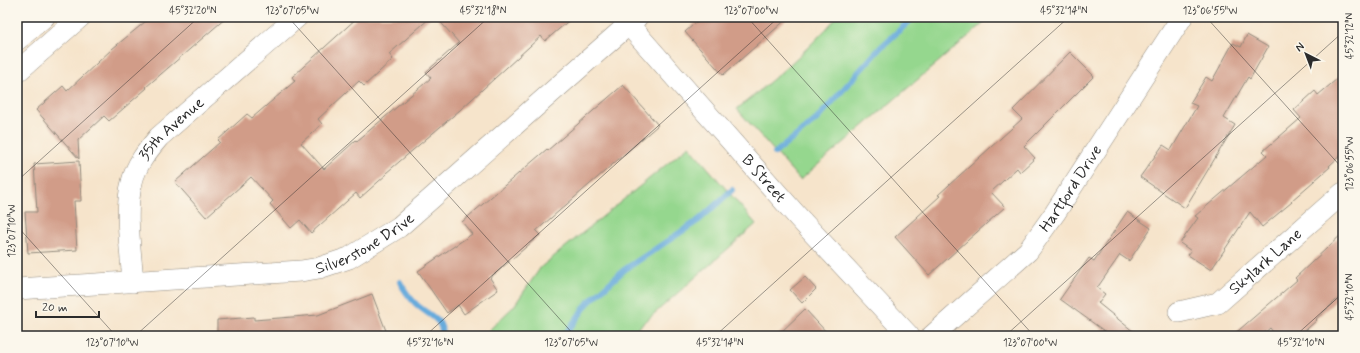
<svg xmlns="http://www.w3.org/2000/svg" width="1360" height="353" font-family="Mynerve,sans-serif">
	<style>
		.green { fill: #95d78e; stroke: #60815c }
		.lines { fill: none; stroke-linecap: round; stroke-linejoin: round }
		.stream { stroke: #67abdc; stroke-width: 6 }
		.building { fill: #d19c88 }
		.minor-casing { stroke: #90887b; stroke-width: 22 }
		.minor { stroke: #fff; stroke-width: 21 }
		.ticks { fill: none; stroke: #2b2b2b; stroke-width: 1; stroke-opacity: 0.45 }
		.labels { text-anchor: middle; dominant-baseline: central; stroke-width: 3; stroke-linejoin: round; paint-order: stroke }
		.street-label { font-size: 16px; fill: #2b2b2b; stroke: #fbf7ec }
		.neatline { fill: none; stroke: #2b2b2b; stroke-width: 1.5 }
		.ticks-label { font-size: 10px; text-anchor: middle; fill: #2b2b2b }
	</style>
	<rect width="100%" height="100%" fill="#fbf7ec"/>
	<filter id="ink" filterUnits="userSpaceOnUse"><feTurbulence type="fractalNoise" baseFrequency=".025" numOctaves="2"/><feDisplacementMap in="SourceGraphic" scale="8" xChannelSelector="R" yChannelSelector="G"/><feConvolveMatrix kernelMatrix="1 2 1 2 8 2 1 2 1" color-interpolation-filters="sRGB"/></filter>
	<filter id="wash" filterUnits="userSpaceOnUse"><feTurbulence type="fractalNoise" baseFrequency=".012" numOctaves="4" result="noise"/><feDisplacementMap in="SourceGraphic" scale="16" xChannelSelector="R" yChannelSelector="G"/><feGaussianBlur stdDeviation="0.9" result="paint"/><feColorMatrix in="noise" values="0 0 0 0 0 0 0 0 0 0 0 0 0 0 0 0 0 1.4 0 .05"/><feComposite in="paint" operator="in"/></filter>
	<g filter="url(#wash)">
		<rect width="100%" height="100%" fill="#f6e4cb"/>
		<g class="green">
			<path d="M 837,17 L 991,17 L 800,180 L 737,109 C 772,81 807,51 837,17 Z"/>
			<path d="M 689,146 L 756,224 L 629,336 L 483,336 L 514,306 L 541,267 Z"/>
		</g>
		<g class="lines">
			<g class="stream">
				<path d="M 775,153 L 817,119 L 880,48 L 914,17"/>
				<path d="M 400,282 C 404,290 409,297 416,304 C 427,315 444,318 442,336"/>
				<path d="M 564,336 L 588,303 L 624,270 L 699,220 L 732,190"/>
			</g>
		</g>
		<g id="blocks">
			<g class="building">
				<path d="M 151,17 L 227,17 L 146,87 L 147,88 L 109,121 L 104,116 L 78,140 L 79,159 L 36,110 L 63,86 L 67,91 L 112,49 Z"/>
				<path d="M 358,17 L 431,17 L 389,54 L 393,59 L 364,86 L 359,81 L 318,119 L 322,124 L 301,143 L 324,169 L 356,140 L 357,141 L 431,78 L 426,72 L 459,43 L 436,17 L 573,17 L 545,41 L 541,36 L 460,110 L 386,173 L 387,174 L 360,198 L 356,193 L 311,233 L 300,220 L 291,228 L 270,204 L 273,201 L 251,177 L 206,217 L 175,182 L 220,142 L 218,140 L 247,114 L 252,118 L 295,81 L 292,77 Z"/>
				<path d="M 702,17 L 789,17 L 723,75 L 685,32 Z"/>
				<path d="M 1247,35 L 1268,47 L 1250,79 L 1248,77 L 1224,118 L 1235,125 L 1185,208 L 1140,177 L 1163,145 L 1171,150 L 1197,106 L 1190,103 L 1206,77 L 1212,81 L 1233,43 L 1241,47 Z"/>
				<path d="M 1070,52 L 1094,76 L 1024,146 L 1035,158 L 1020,172 L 1017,168 L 991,192 L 1005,207 L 929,275 L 895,237 L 940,196 L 938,195 L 1022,119 L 1013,110 Z"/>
				<path d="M 1343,74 L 1343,153 L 1329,166 L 1330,167 L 1291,201 L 1292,202 L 1262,227 L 1250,212 L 1211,270 L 1188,255 L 1191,251 L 1180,243 L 1198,218 L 1195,216 L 1267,155 L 1263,151 L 1301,118 L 1294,110 L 1315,91 L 1318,95 Z"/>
				<path d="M 623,85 L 658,125 L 536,231 L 540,235 L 490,278 L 498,290 L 464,314 L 458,305 L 447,313 L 418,271 L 472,234 L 462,222 L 547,149 L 548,150 Z"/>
				<path d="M 79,161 L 81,201 L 74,201 L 77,250 L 28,253 L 25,212 L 37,212 L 34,164 Z"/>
				<path d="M 1127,212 L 1151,228 L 1129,261 L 1120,255 L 1097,288 L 1105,294 L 1098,303 L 1139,336 L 1111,336 L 1060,299 L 1089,258 L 1094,261 Z"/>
				<path d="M 1343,233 L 1343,294 L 1316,319 L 1317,320 L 1299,336 L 1276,336 L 1270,328 L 1261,336 L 1232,336 L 1297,280 L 1295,278 Z"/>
				<path d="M 805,277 L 816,289 L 802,303 L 790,290 Z"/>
				<path d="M 372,294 L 388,336 L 217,336 L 217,320 L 254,317 L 254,320 L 318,315 Z"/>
				<path d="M 805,309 L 830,336 L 777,336 Z"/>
			</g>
		</g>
	</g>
	<g filter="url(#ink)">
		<use href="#blocks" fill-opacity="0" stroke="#90887b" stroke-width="1"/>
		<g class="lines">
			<g class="minor-casing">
				<g id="minor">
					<path id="s1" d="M 622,17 L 798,217 L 909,336"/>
					<path d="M 17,40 L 44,17"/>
					<path d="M 17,72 L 80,17"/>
					<path id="s2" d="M 133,282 C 131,252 124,211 132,182 C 136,165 147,151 159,137 L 297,17"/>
					<path id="s3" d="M 17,289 L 301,271 L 319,268 L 349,258 L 399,227 L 637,17"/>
					<path id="s4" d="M 1179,312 L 1218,303 L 1343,193"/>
					<path id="s5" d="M 932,336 L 1028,251 L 1055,213 L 1182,17"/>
				</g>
			</g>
			<use href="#minor" class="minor"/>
		</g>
	</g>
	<path class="ticks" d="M 288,17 L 575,336M 747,17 L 1034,336M 1206,17 L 1343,169M 17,181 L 199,17M 17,226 L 116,336M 135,336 L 489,17M 425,336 L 779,17M 715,336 L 1069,17M 1005,336 L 1343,32M 1295,336 L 1343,293"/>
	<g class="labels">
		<g class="street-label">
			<text stroke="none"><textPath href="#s2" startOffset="168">35th Avenue</textPath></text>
			<text stroke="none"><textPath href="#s1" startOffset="215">B Street</textPath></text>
			<text stroke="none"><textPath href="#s5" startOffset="204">Hartford Drive</textPath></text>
			<text stroke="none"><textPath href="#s3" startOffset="355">Silverstone Drive</textPath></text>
			<text stroke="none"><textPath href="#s4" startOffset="103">Skylark Lane</textPath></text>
		</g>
	</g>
	<rect width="1360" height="353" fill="none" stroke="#fbf7ec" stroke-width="44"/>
	<g transform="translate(1306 54) rotate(318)" stroke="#fbf7ec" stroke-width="3" paint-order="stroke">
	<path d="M0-3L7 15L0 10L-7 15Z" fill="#2b2b2b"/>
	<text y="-6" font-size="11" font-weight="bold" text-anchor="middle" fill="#2b2b2b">N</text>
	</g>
	<path d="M36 311v6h63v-6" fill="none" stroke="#2b2b2b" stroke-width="2"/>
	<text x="42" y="311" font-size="12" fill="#2b2b2b" stroke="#fbf7ec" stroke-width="3" paint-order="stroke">20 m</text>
	<rect x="22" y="22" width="1316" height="309" class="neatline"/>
	<g class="ticks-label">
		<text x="193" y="14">45°32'20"N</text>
		<text x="292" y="14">123°07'05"W</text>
		<text x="483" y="14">45°32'18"N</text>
		<text x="751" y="14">123°07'00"W</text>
		<text x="1064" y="14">45°32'14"N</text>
		<text x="1210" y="14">123°06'55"W</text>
		<text transform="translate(1349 36) rotate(-90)" y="4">45°32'12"N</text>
		<text transform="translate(1349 164) rotate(-90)" y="4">123°06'55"W</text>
		<text transform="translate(11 231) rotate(-90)" y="4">123°07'10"W</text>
		<text transform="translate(1349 297) rotate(-90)" y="4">45°32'10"N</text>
		<text x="112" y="346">123°07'10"W</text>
		<text x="430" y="346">45°32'16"N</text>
		<text x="571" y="346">123°07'05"W</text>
		<text x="720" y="346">45°32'14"N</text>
		<text x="1030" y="346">123°07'00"W</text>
		<text x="1301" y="346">45°32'10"N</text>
	</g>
</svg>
